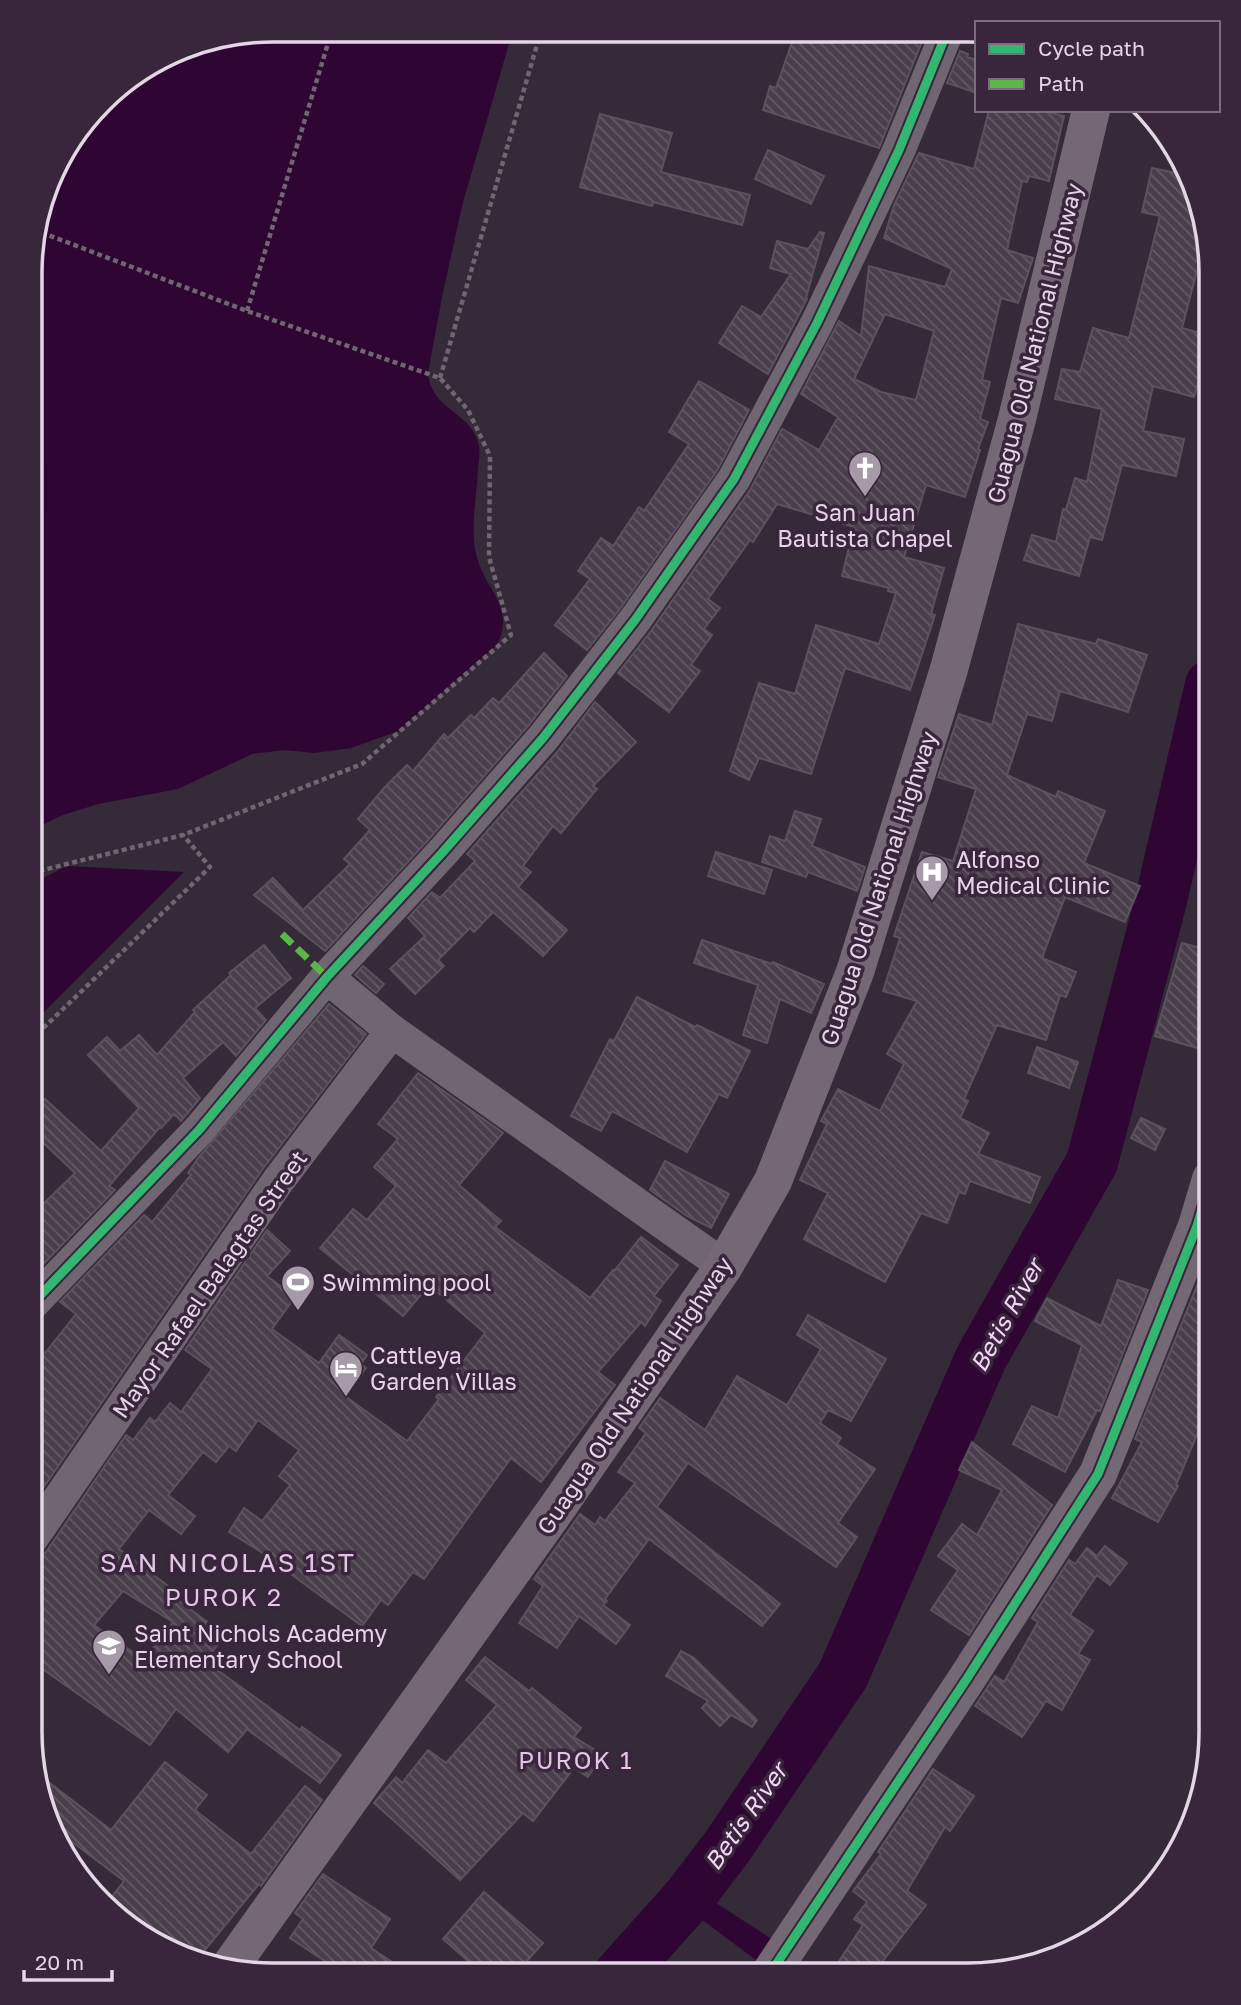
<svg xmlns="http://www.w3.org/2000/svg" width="1241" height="2005" font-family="'Golos Text',sans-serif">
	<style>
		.water { fill: #2e0533 }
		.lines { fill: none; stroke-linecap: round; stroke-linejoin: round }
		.river { stroke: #2e0533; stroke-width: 52 }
		.building { fill: url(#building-back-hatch); stroke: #5b525d; stroke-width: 2; fill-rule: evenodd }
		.path { stroke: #706671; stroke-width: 4.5; stroke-dasharray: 5 3.5; stroke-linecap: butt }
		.street { stroke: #706672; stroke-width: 33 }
		.secondary { stroke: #746875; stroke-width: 38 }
		.quiet { stroke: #58b947; stroke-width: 7; stroke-dasharray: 14 7; stroke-linecap: butt }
		.cycleway-casing { stroke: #39253c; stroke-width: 13 }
		.cycleway { stroke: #33b770; stroke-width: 9 }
		.labels { text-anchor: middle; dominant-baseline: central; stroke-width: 7; stroke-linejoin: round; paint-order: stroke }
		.street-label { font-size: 23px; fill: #e3d6e5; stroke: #39253c }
		.poi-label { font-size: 23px; fill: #e3d6e5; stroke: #39253c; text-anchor: start }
		.water-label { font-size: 24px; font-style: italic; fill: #f5d4fa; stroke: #39253c }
		.neighbourhood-label { font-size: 24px; letter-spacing: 2px; fill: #e1c7e5; stroke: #39253c }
		.quarter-label { font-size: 26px; letter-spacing: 2px; fill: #e1c7e5; stroke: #39253c }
		.rim { fill: none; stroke: #e3d6e5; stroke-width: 3.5 }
	</style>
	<defs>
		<pattern id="building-back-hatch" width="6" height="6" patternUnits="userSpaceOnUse" patternTransform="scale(1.75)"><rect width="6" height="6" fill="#493f4a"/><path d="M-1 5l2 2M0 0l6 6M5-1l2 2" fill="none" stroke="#635a64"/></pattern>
	</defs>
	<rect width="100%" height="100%" fill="#352a37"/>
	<g class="water">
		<path d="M 273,30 L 513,30 L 462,206 L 442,297 L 428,373 C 431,411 473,412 479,446 C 480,453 479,461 478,468 C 477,496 470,526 476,554 C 484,590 516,605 497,645 L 398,731 L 351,748 L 314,753 L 285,750 L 252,754 L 178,789 L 98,804 L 63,815 L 31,830 L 32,242 L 55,165 L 112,90 L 181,48 Z"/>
		<path d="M 67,866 L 184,872 L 31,1025 L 31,884 Z"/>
		<path d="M 716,1903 L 781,1945 L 817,1975 L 776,1975 L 701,1919 L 696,1904 Z"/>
	</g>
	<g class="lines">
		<path class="river" d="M 620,1974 L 688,1898 L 727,1847 L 843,1675 L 981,1358 L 1092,1162 L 1160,904 L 1211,685"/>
	</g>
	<g class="building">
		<path d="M 796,31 L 837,31 L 856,38 L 859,31 L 920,32 L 918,37 L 923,39 L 879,148 L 763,110 L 770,86 L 776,88 Z"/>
		<path d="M 960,51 L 968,54 L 967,57 L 977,60 L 977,93 L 947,83 Z"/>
		<path d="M 989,110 L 1039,110 L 1064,116 L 1049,181 L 1029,176 L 1027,182 L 1022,181 L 1007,250 L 1033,258 L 1018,303 L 1001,298 L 982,380 L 990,382 L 980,419 L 988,422 L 978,449 L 980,450 L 965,497 L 926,485 L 904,557 L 944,568 L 931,614 L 935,615 L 910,690 L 845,668 L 811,774 L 759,758 L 749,780 L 730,771 L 759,683 L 795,694 L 816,625 L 879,644 L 896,593 L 888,591 L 889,588 L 842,576 L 854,527 L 777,504 L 753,542 L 750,540 L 708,599 L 720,608 L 704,629 L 712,635 L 691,665 L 700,671 L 669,712 L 618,673 L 651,631 L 750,490 L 782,429 L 819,450 L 838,417 L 801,394 L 839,321 L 861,336 L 869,266 L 945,287 L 952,269 L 884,238 L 894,205 L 919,153 L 974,169 ZM 885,314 L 934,331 L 916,400 L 881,392 L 854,379 Z"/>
		<path d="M 600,114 L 672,133 L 661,172 L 750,195 L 742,225 L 653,202 L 652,206 L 580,187 Z"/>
		<path d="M 768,150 L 824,176 L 811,204 L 755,179 Z"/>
		<path d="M 1152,168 L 1190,176 L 1193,181 L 1205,240 L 1182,328 L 1211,336 L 1194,397 L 1153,386 L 1143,431 L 1184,439 L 1176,476 L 1122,465 L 1102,540 L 1090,537 L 1079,576 L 1024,560 L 1032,535 L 1056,542 L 1063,509 L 1066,510 L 1075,478 L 1087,482 L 1102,409 L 1055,399 L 1062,369 L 1080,372 L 1093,328 L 1129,338 L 1160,216 L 1142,212 Z"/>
		<path d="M 820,232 L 824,233 L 806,298 L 807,299 L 768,374 L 719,343 L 742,306 L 761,317 L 791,274 L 770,268 L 777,241 L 808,249 Z"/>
		<path d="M 699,381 L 749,410 L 718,469 L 620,609 L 587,650 L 555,625 L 590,579 L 578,571 L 601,538 L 613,546 L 639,507 L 644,511 L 689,444 L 669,432 Z"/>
		<path d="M 1018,624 L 1096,644 L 1098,639 L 1147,655 L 1128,712 L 1060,691 L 1052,721 L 1027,714 L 1007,775 L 1056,797 L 1058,791 L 1105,811 L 1084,863 L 1140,886 L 1125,922 L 1065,897 L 1042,958 L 1076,972 L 1066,997 L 1060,995 L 1046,1040 L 997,1025 L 964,1099 L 968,1101 L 960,1118 L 989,1133 L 978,1154 L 1040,1177 L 1030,1203 L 970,1181 L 965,1194 L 959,1192 L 947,1223 L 921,1213 L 885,1282 L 804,1239 L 828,1193 L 800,1180 L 827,1124 L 821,1121 L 838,1089 L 880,1111 L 904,1064 L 887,1054 L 917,1001 L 883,991 L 900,938 L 894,936 L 922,852 L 953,861 L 976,789 L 938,777 L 959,714 L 992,725 Z"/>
		<path d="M 544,653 L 567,676 L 528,726 L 428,840 L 328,948 L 325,951 L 254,895 L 273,878 L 303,910 L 350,864 L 344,859 L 370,830 L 358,819 L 384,788 L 407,765 L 413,771 L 444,734 L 448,738 L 471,715 L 474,718 L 493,698 L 499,703 Z"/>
		<path d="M 595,702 L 636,742 L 593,786 L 597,789 L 561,833 L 553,826 L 523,866 L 531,872 L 518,887 L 567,930 L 543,956 L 493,912 L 474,932 L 470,928 L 438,960 L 444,966 L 415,994 L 390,969 L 425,936 L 408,918 L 432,892 L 440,898 L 475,861 L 467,854 L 558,751 Z"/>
		<path d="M 795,811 L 821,819 L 812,846 L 865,867 L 857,891 L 808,872 L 806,877 L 762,862 L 770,836 L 785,841 Z"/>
		<path d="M 716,852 L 772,870 L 764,894 L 708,876 Z"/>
		<path d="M 702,940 L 772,964 L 773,962 L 824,984 L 811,1013 L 780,999 L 767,1043 L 743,1035 L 758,985 L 694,963 Z"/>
		<path d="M 1182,943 L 1211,951 L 1211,1052 L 1155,1036 Z"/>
		<path d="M 264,945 L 291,978 L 255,1008 L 266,1020 L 236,1056 L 223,1042 L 183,1078 L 200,1098 L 181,1121 L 174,1114 L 161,1128 L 160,1127 L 109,1186 L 115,1190 L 30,1278 L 30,1217 L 75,1173 L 31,1131 L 31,1114 L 45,1099 L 101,1151 L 139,1108 L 88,1055 L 107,1037 L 120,1051 L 139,1035 L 157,1055 L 195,1012 L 193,1010 L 231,975 L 229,973 Z"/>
		<path d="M 363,966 L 384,984 L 376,993 L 355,975 Z"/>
		<path d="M 637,997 L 695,1027 L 697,1025 L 750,1051 L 727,1098 L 719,1094 L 687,1152 L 612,1111 L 601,1131 L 571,1116 L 610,1039 L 614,1041 Z"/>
		<path d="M 329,1004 L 366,1034 L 262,1170 L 30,1507 L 30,1372 L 76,1314 L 60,1302 L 144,1215 L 152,1222 L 191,1175 L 188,1173 L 198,1158 Z"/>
		<path d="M 1037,1047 L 1078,1062 L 1069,1088 L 1028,1073 Z"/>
		<path d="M 418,1073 L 503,1133 L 459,1185 L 501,1221 L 495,1227 L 590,1298 L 613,1270 L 614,1271 L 641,1237 L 678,1265 L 654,1296 L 661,1301 L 645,1326 L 641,1322 L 598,1372 L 615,1385 L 541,1482 L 511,1458 L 424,1579 L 413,1572 L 388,1605 L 381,1600 L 362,1626 L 258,1550 L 229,1532 L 244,1508 L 262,1521 L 290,1485 L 279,1476 L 299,1450 L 258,1420 L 236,1451 L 229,1446 L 216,1462 L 203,1452 L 168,1495 L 195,1516 L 181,1534 L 149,1510 L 119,1549 L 171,1588 L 167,1592 L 225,1635 L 205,1661 L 300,1730 L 302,1727 L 341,1755 L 320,1783 L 247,1729 L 228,1752 L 176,1709 L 150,1745 L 30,1660 L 30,1560 L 39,1558 L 46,1552 L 126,1435 L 133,1440 L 150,1418 L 155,1422 L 170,1403 L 181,1412 L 212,1369 L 185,1350 L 267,1230 L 290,1251 L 267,1276 L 295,1297 L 272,1329 L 319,1363 L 339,1335 L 367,1355 L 361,1364 L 366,1368 L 345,1396 L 407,1441 L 439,1399 L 436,1397 L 485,1333 L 429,1285 L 403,1316 L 320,1248 L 353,1209 L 367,1220 L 396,1186 L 374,1167 L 398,1139 L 378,1124 ZM 123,1591 L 173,1622 L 144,1660 L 94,1625 Z"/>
		<path d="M 1141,1118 L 1165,1129 L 1155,1150 L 1131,1138 Z"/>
		<path d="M 665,1161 L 729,1194 L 711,1228 L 687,1216 L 650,1190 Z"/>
		<path d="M 1209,1256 L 1211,1256 L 1211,1381 L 1202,1405 L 1208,1408 L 1176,1485 L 1178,1486 L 1158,1522 L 1112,1498 L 1142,1442 L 1135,1439 Z"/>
		<path d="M 1118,1280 L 1148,1290 L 1100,1411 L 1097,1410 L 1065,1472 L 1013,1444 L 1032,1406 L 1058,1418 L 1082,1345 L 1035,1321 L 1047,1298 L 1101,1326 Z"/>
		<path d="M 808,1315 L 886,1359 L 851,1421 L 828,1410 L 820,1423 L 841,1438 L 837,1444 L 875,1469 L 838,1523 L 857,1537 L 836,1567 L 688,1463 L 657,1507 L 780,1604 L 762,1626 L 649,1539 L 605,1599 L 607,1601 L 603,1605 L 630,1625 L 616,1644 L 579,1616 L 557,1648 L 519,1623 L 543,1586 L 534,1579 L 580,1514 L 595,1525 L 600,1517 L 605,1521 L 635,1483 L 618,1472 L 646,1433 L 639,1428 L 660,1398 L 705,1430 L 737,1376 L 787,1405 L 821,1349 L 797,1335 Z"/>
		<path d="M 972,1442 L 1052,1505 L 969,1635 L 931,1610 L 958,1570 L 938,1556 L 962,1524 L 977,1535 L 1002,1490 L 959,1470 Z"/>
		<path d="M 1105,1546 L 1127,1563 L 1110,1585 L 1097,1575 L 1070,1615 L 1093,1631 L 1078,1654 L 1090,1660 L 1062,1710 L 1046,1701 L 1022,1737 L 975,1706 L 995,1676 L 1004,1682 L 1038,1622 L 1032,1618 L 1069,1560 L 1075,1564 L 1087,1548 L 1097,1556 Z"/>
		<path d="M 681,1651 L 694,1658 L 757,1720 L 752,1727 L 731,1715 L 720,1726 L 702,1708 L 708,1701 L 666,1676 Z"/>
		<path d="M 485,1657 L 529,1691 L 532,1688 L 581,1728 L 574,1737 L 603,1755 L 588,1777 L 574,1768 L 533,1821 L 523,1813 L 460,1880 L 374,1803 L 396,1777 L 402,1783 L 428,1750 L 446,1763 L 497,1705 L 466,1680 Z"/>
		<path d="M 165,1762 L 207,1795 L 195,1810 L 251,1854 L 305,1786 L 322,1800 L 261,1886 L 259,1884 L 200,1956 L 125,1925 L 108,1902 L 124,1881 L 67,1838 L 62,1843 L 48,1824 L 38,1774 L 111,1830 Z"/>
		<path d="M 933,1769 L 974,1796 L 950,1831 L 945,1827 L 907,1891 L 926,1905 L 872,1975 L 830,1975 L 863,1925 L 854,1919 L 867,1902 L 853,1891 L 881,1854 L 878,1852 Z"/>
		<path d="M 323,1874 L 390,1919 L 371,1948 L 410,1974 L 343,1973 L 290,1938 L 303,1919 L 295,1913 Z"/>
		<path d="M 484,1892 L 543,1943 L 515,1974 L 483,1974 L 443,1939 Z"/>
	</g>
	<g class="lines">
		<g class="path">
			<path d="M 247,311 L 332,30"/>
			<path d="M 440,378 L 541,31"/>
			<path d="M 31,873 L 183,835 L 362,764 L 511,635 L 489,557 L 490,456 L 468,410 L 440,378 L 247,311 L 35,230"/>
			<path d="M 31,1040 L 210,867 L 183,835"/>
		</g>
		<g class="street">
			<path d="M 327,977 L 392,1031 L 724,1266"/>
			<path d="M 30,1306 L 199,1130 L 327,977 L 442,853 L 543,738 L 635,620 L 734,479 L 817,323 L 899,150 L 947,32"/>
			<path d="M 30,1541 L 278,1181 L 392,1031"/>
		</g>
		<g class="secondary">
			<path d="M 229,1968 L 557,1508 L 724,1266 L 773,1181 L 855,972 L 949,669 L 1017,419 L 1091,110"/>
			<path d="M 769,1975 L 966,1680 L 1098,1474 L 1197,1226 L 1211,1179"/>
		</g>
		<path class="quiet" d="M 282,934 L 327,977"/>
		<g class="cycleway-casing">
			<g id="cycleway">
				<path d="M 30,1306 L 199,1130 L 327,977 L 442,853 L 543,738 L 635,620 L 734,479 L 817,323 L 899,150 L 947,32"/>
				<path d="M 769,1975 L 966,1680 L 1098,1474 L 1197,1226 L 1211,1179"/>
			</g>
		</g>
		<use href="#cycleway" class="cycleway"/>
	</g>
	<defs>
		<g id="church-pin" transform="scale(1.75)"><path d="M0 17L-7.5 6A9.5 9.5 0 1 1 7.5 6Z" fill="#a69aa8" stroke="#39253c"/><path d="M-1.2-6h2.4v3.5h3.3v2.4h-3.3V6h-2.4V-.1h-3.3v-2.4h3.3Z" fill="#fff"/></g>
		<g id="hospital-pin" transform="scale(1.75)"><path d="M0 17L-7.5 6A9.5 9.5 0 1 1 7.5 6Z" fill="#a69aa8" stroke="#39253c"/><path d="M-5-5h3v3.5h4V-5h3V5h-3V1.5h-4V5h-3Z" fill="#fff"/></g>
		<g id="stadium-pin" transform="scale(1.75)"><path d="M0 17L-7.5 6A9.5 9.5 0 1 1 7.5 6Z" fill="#a69aa8" stroke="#39253c"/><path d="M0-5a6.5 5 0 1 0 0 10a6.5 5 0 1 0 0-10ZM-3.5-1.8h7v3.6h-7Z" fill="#fff"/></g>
		<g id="hotel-pin" transform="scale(1.75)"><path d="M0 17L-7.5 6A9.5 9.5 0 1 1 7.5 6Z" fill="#a69aa8" stroke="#39253c"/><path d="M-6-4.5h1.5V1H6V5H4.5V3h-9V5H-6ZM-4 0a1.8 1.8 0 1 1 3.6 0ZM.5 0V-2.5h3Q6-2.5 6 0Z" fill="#fff"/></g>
		<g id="school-pin" transform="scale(1.75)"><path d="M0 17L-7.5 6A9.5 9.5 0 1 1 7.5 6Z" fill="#a69aa8" stroke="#39253c"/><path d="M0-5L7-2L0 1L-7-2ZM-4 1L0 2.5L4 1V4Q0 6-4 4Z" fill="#fff"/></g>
	</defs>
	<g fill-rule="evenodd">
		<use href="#church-pin" x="865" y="468"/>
		<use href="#hospital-pin" x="932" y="872"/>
		<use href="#stadium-pin" x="298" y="1282"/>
		<use href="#hotel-pin" x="346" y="1368"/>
		<use href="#school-pin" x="109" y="1646"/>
	</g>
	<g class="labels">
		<g class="street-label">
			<text transform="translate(1034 343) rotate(-76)">Guagua Old National Highway</text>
			<text transform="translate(878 888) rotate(-72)">Guagua Old National Highway</text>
			<text transform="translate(209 1284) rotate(-55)">Mayor Rafael Balagtas Street</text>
			<text transform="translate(634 1395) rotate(-56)">Guagua Old National Highway</text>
		</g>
		<g class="poi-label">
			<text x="865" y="512" text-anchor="middle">San Juan<tspan x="865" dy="26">Bautista Chapel</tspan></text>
			<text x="956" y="859">Alfonso<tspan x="956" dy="26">Medical Clinic</tspan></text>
			<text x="322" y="1282">Swimming pool</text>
			<text x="370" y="1355">Cattleya<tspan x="370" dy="26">Garden Villas</tspan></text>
			<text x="134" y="1633">Saint Nichols Academy<tspan x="134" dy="26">Elementary School</tspan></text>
		</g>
		<g class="water-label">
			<text transform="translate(1006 1315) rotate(-61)">Betis River</text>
			<text transform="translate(745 1816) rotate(-55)">Betis River</text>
		</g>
		<g class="neighbourhood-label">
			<text x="224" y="1596">PUROK 2</text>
			<text x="576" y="1759">PUROK 1</text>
		</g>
		<g class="quarter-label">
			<text x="228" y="1562">SAN NICOLAS 1ST</text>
		</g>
	</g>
	<path d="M0 0H1241V2005H0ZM273 42H968A231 231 0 0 1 1199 273V1732A231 231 0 0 1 968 1963H273A231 231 0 0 1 42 1732V273A231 231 0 0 1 273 42Z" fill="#39253c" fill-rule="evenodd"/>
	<path class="rim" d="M273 42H968A231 231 0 0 1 1199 273V1732A231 231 0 0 1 968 1963H273A231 231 0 0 1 42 1732V273A231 231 0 0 1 273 42Z"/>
	<rect x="975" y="21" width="245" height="91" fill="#39253c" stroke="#7d6c80" stroke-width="2"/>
	<rect x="989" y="44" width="35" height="10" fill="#33b770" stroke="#7d6c80" stroke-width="2"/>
	<text x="1038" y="56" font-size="21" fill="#e3d6e5">Cycle path</text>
	<rect x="989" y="79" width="35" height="10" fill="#58b947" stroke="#7d6c80" stroke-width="2"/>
	<text x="1038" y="91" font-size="21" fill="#e3d6e5">Path</text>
	<path d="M24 1970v10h88v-10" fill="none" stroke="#e3d6e5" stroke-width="3.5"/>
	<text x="35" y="1970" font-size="21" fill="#e3d6e5" stroke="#39253c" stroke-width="5" paint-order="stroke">20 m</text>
</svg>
